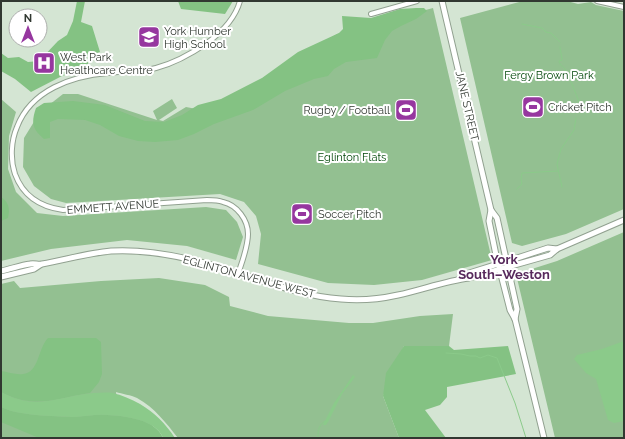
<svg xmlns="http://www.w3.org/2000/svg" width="625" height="439" font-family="Raleway,sans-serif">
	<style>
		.green { fill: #93c091 }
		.forest { fill: #84c283 }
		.water { fill: #8bca8a }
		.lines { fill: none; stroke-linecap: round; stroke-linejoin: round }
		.stream { stroke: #8bca8a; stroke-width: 1 }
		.minor-casing { stroke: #91a190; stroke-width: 6 }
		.major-casing { stroke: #91a190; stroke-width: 7 }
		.minor { stroke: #fff; stroke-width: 4 }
		.major { stroke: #fff; stroke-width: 5 }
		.labels { text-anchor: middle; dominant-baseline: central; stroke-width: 4; stroke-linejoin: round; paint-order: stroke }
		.poi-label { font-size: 11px; fill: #313831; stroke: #fff; text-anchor: start }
		.park-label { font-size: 11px; fill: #014709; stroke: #fff }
		.street-label { font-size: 11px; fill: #313831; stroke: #fff }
		.quarter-label { font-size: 13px; font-weight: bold; fill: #57295c; stroke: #fff }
	</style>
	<rect width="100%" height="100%" fill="#d4e5d3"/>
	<g class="green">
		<path d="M 523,1 L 567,1 L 578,4 L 591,2 L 596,5 L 624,11 L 624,209 L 566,234 L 522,246 L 512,243 L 460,18 Z"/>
		<path d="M 433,8 L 492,260 L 422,280 L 374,285 L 328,283 L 258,264 L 261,234 L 256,216 L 244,202 L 220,194 L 66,203 L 51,199 L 34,186 L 23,167 L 24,138 L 40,112 L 63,94 L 78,94 L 157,120 L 153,111 L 172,99 L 177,108 L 159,120 L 163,121 L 186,107 L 207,111 L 337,34 Z"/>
		<path d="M 1,99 L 16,112 L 9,136 L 8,169 L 16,192 L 37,213 L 63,216 L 206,207 L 226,210 L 237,222 L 243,237 L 236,260 L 187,246 L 127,240 L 51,249 L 1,261 Z"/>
		<path d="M 624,232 L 624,438 L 555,438 L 516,274 L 557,261 Z"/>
		<path d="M 159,278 L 205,285 L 229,297 L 230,306 L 268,316 L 349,323 L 373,323 L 420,316 L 453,314 L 449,346 L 404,346 L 383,396 L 399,438 L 178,438 C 166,423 155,408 137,398 C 131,395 122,394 116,392 L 119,413 L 150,422 L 162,438 L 1,438 L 1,284 L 14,281 L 20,288 L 101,281 Z"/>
	</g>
	<g class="forest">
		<path d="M 77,1 L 85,1 L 81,22 L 92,26 L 100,52 L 87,56 L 89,70 L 62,76 L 31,92 L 15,79 L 1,71 L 1,53 L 8,58 L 19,57 L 28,62 L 39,61 L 58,41 L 67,35 L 73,21 Z"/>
		<path d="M 178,1 L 233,1 L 225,14 L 181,9 Z"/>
		<path d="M 416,8 L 424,8 L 427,11 L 416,19 L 401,26 L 392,31 L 385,40 L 377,58 L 346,62 L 334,69 L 328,76 L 314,79 L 285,91 L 253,110 L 214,124 L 194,134 L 178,140 L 155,142 L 138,141 L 119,136 L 100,125 L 85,120 L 58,119 L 50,122 L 50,138 L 44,139 C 32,129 31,123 36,108 L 44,103 L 73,101 L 105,105 L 145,121 L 164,122 L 182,115 L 198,105 L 221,99 L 262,78 L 298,52 L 339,33 L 343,29 L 342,16 L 371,18 L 400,9 Z"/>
		<path d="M 1,197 C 9,202 10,209 8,218 L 1,221 Z"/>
		<path d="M 48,338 L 96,338 L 101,342 L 102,374 L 99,382 L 90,393 C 56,398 35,410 1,392 L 1,371 C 8,372 16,375 23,374 C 39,373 38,348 48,338 Z"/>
		<path d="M 404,346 L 449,346 L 454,350 L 508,346 L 516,374 L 447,387 L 447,397 L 440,405 L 425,410 L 446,438 L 399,438 L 383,396 L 386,373 Z"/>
		<path d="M 1,407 C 19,416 53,416 73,417 C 84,417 96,414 107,415 C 124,416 156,419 163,438 L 39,438 L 1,422 Z"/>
	</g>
	<g class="water">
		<path d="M 624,341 L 624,421 L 614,423 L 608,420 L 596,379 L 586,373 L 574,359 L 577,355 L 602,349 Z"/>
		<path d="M 353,375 L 355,377 L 342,394 L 328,422 L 326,425 L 323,425 L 334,403 Z"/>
		<path d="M 1,392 C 38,412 57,396 94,393 C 100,393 106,392 112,393 C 122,395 131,399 140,404 C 155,413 165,423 175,438 L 163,438 C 156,419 124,416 107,415 C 96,414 84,417 73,417 C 53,416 19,416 1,407 Z"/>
	</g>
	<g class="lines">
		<g class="stream">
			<path d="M 522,24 L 542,28 L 546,32 L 551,33 L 560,42"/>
			<path d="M 560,47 L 562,60 L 559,61 C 560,66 563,66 565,69 C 570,79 575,91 579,102 C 579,104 578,108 578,111"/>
			<path d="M 562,187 L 557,164 L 561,149 L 574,130 L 576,118"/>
			<path d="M 517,189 L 522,184 L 521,179 L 522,173 L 558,171"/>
			<path d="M 446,353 L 461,354 L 470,356 L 476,356 L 480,358 L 488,355 L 497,358 L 515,403 L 526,438"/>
			<path d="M 318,438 C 318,431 318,425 325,421"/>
		</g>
		<g class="minor-casing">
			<g id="minor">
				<path d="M 597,1 L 624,7"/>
				<path d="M 371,14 L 417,1"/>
				<path d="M 238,274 C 242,262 248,247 248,234 C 248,220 237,205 223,202 C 218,200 212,200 207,200 L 63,210 C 41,207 23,196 15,174 C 10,159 11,141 17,127 C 31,90 72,76 108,73 C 124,71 140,72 156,68 C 175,63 191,54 207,43 C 222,32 235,19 240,1"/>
			</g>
		</g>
		<g class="major-casing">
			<g id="major">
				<path d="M 442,1 L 491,210 L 497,218 L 517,309 L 515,319"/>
				<path d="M 491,210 L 489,221 L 496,255 L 510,310 L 515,319 L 544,438"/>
				<path d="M 1,271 C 11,269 21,265 30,264 C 35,263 38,265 42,264 C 65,260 88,253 111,251 C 144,249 180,256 212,265 C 255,277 297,296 341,299 C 360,301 380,299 398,295 C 422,290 445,281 469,278 L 550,255 L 557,249 L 624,220"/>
				<path d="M 1,277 L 34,269 L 40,265"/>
				<path d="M 459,279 L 466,274 L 514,259 L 548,248 L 557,249"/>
			</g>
		</g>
		<use href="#minor" class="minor"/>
		<use href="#major" class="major"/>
	</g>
	<defs>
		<g id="school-square" transform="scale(1.15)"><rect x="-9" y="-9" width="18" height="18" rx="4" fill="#96379f" stroke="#fff"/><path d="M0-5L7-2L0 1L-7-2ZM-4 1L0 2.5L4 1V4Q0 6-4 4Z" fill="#fff"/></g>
		<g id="hospital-square" transform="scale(1.15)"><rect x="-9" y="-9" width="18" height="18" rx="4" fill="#96379f" stroke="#fff"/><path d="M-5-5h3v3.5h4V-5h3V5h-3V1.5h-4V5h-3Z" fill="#fff"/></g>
		<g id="stadium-square" transform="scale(1.15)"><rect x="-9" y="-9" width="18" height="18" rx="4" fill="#96379f" stroke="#fff"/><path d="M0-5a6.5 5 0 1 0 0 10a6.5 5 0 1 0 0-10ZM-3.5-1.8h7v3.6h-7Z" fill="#fff"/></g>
	</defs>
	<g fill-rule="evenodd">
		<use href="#school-square" x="149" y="37"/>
		<use href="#hospital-square" x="44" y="63"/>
		<use href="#stadium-square" x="533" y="107"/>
		<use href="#stadium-square" x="406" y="110"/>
		<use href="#stadium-square" x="302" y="214"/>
	</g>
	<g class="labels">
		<g class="poi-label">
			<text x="164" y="31">York Humber<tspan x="164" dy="13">High School</tspan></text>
			<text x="60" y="57">West Park<tspan x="60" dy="13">Healthcare Centre</tspan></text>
			<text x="548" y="107">Cricket Pitch</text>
			<text x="390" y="110" text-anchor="end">Rugby / Football</text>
			<text x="318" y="214">Soccer Pitch</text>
		</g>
		<g class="park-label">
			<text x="549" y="75">Fergy Brown Park</text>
			<text x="352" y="157">Eglinton Flats</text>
		</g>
		<g class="street-label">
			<text transform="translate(467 106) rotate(77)">JANE STREET</text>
			<text transform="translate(113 207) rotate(-4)">EMMETT AVENUE</text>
			<text transform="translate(249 277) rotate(15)">EGLINTON AVENUE WEST</text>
		</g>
		<g class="quarter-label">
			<text x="504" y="259">York<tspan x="504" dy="15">South–Weston</tspan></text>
		</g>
	</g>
	<rect width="625" height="439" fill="none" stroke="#313831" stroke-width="4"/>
	<g transform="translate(28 28)"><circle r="19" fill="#ffffff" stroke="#adafad"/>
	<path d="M0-3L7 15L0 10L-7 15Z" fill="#96379f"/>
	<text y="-6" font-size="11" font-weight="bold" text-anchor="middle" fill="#313831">N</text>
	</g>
</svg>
